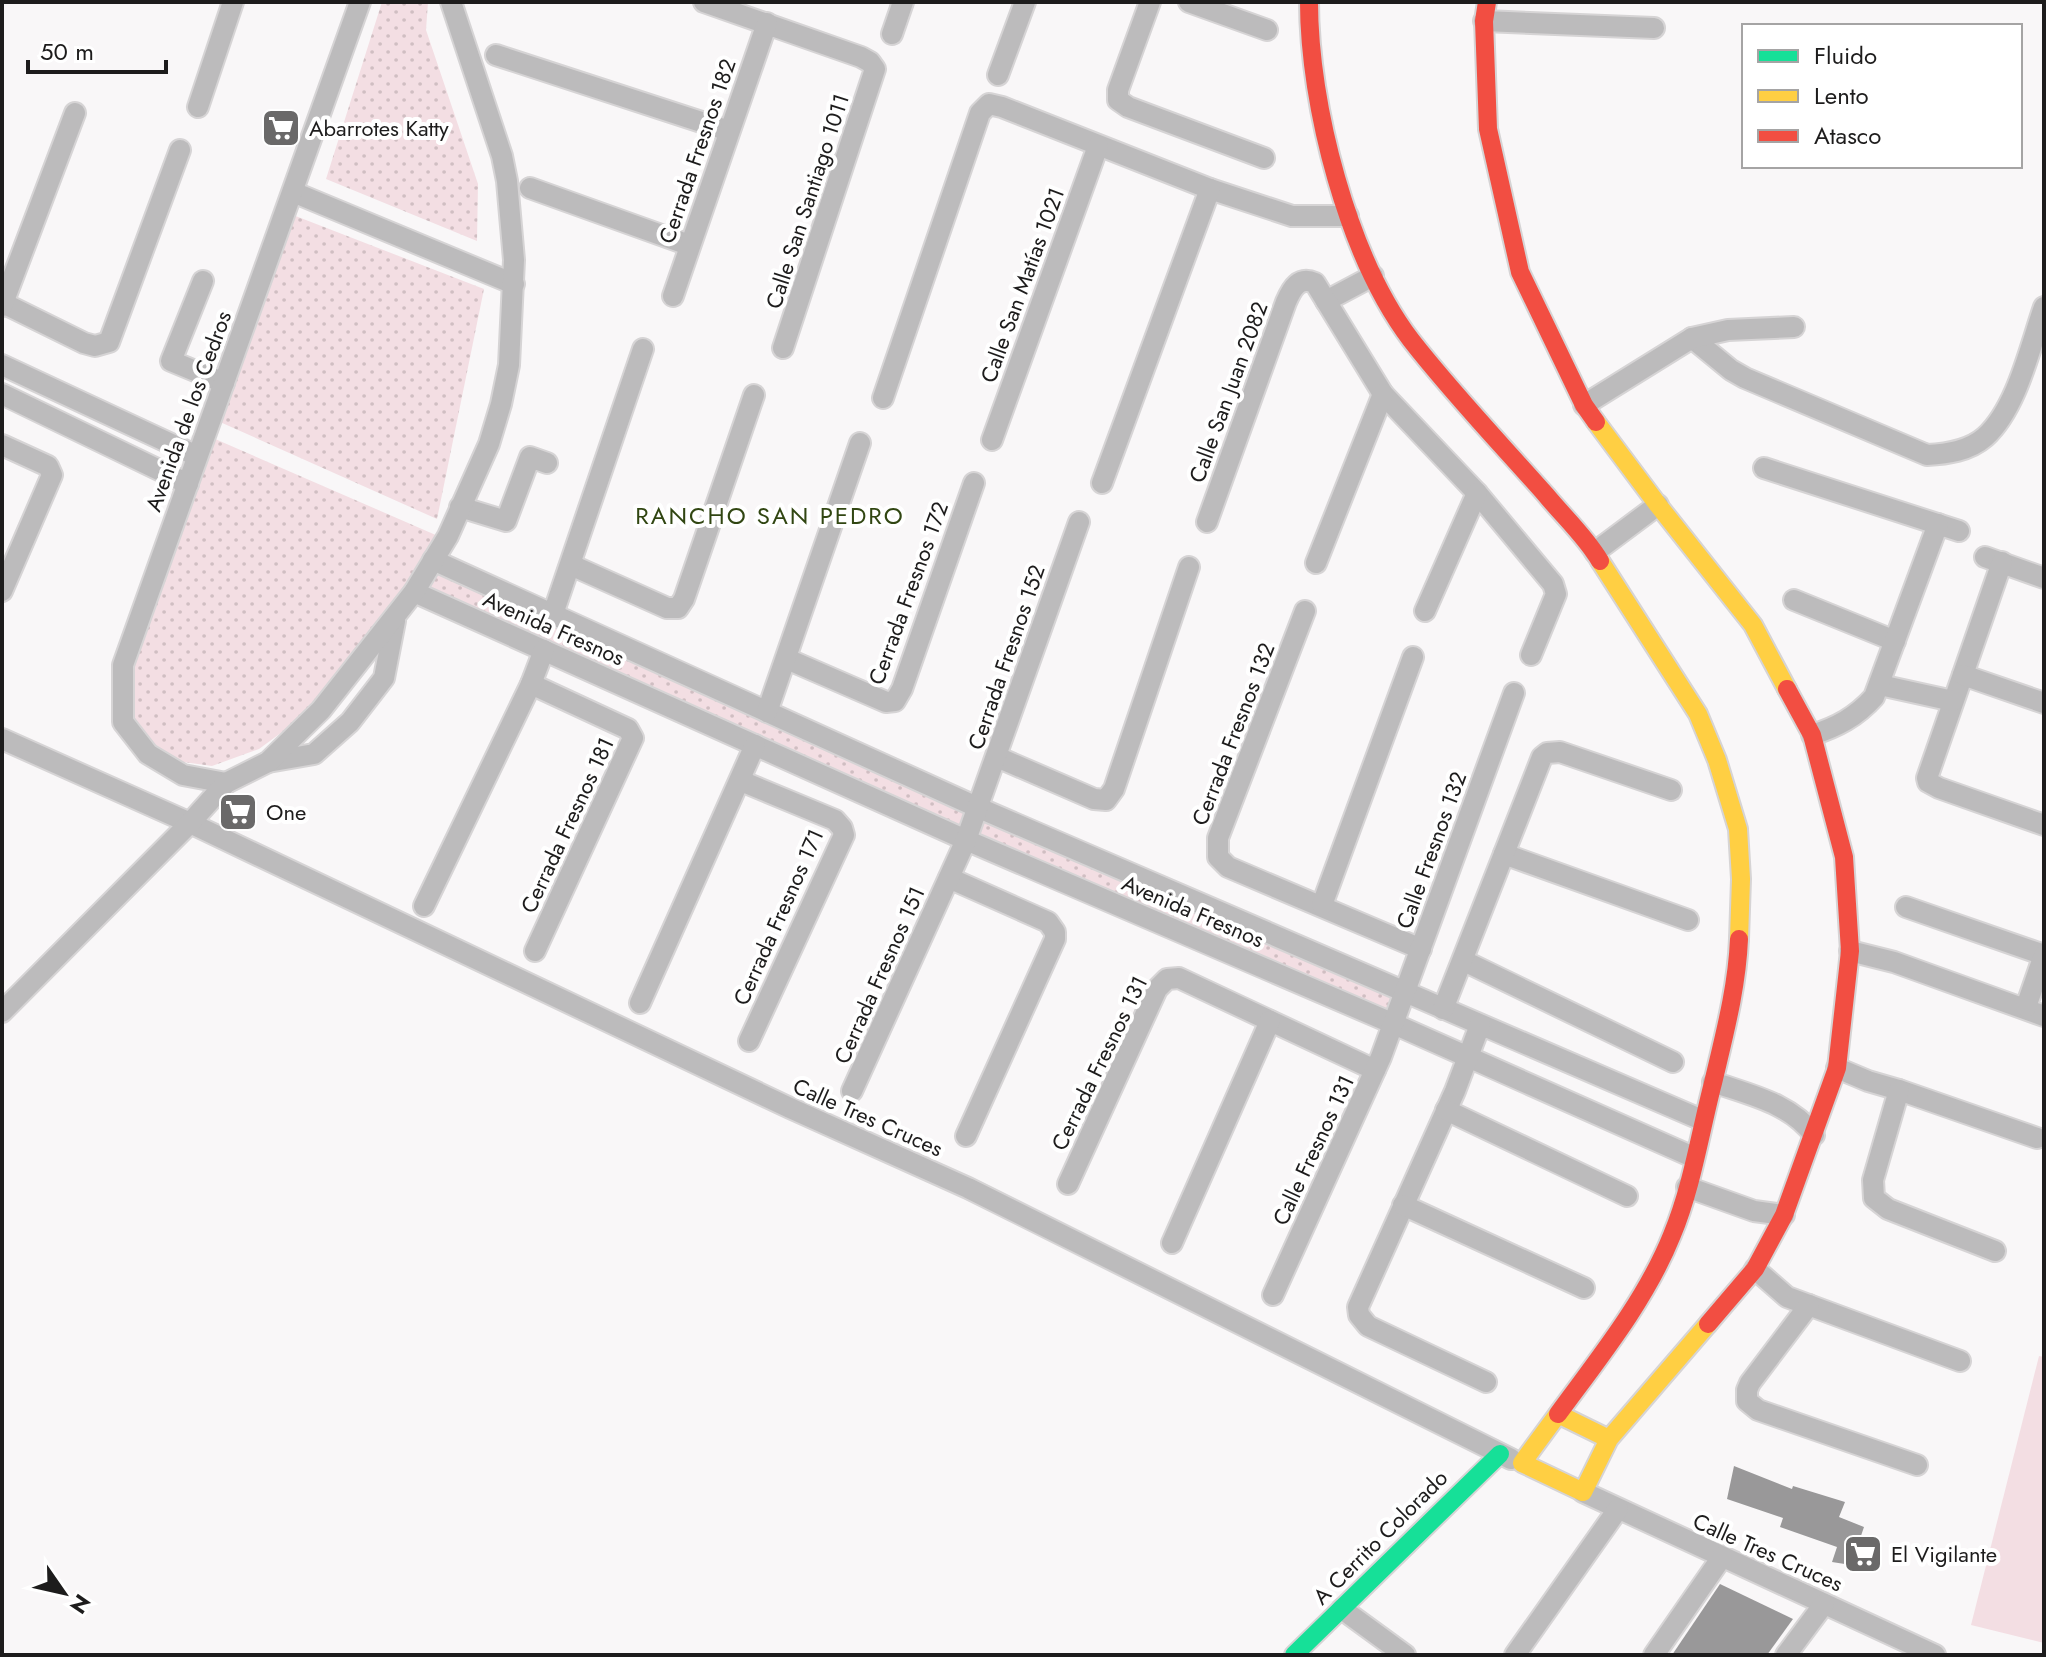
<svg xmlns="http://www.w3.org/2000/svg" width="2046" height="1657" font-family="Jost,sans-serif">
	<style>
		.park { fill: #f3dee3 }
		.garden { fill: url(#garden-dots) }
		.building { fill: #999899 }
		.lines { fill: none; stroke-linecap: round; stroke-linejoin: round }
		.street-casing { stroke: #d6d4d5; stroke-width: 24 }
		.fast-casing { stroke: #d6d4d5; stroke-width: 22 }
		.slow-casing { stroke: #d6d4d5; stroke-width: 22 }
		.jam-casing { stroke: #d6d4d5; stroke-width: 22 }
		.street { stroke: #bcbbbc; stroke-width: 20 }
		.fast { stroke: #16e098; stroke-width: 18 }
		.slow { stroke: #ffcf43; stroke-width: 18 }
		.jam { stroke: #f24e42; stroke-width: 18 }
		.labels { text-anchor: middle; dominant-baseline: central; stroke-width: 8; stroke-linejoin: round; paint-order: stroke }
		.poi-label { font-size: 22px; fill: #1d1c1c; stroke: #fff; text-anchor: start }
		.street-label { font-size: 22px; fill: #1d1c1c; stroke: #fff }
		.neighbourhood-label { font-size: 24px; letter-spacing: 2px; fill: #314612; stroke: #fff }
	</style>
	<defs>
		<pattern id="garden-dots" width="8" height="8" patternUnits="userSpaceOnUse" patternTransform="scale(2)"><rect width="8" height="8" fill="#f3dee3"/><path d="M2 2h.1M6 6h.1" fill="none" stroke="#d0bec2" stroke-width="1.8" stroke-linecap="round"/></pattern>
	</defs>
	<rect width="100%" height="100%" fill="#f9f7f8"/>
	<path class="park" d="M 2039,1356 L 2044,1357 L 2044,1643 L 1971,1625 Z"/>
	<g class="garden">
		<path d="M 382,2 L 428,2 L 426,30 L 478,184 L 477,241 L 326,179 Z"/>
		<path d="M 293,215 L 484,289 L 437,519 L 220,422 Z"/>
		<path d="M 206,435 L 438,536 L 425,563 L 319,705 L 259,749 L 212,766 L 169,760 L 145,738 L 129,709 L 130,665 Z"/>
		<path d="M 433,560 L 1406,993 L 1394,1024 L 414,592 Z"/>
	</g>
	<g class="building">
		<path d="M 1734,1466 L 1792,1489 L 1793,1486 L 1845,1502 L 1839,1517 L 1864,1527 L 1851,1565 L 1832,1562 L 1837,1547 L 1780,1527 L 1783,1518 L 1727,1499 Z"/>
		<path d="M 1720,1584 L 1793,1619 L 1767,1655 L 1672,1655 Z"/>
	</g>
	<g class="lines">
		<g class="street-casing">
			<g id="street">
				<path d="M 704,2 L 861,57 L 870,62 L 875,69 L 783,348"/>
				<path d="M 1150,2 L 1118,90 L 1118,100 L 1128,107 L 1264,158"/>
				<path d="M 1189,2 L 1267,30"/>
				<path d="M 1484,21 L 1654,28"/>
				<path d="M 892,34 L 903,2"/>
				<path d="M 496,55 L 729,131"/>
				<path d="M 998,75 L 1025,2"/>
				<path d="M 198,107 L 233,2"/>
				<path d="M 530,188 L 689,245"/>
				<path d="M 293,192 L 514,284"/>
				<path d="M 203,281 L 171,361 L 224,383"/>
				<path d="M 673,296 L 767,23"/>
				<path d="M 1326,301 L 1373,276"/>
				<path d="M 3,303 L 84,343 L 95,346 L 109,342 L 180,150"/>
				<path d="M 2,306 L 75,113"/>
				<path d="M 1692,338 L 1731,370 L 1745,378 L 1927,455 C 1947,454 1969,451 1985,437 C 2017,408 2030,347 2044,307"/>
				<path d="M 2,365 L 197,456"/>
				<path d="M 2,394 L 188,484"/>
				<path d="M 883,398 L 980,113 L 989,104 L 1002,107 L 1210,189 L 1292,216 L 1348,216"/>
				<path d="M 1584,405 L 1692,338 L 1728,330 L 1794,327"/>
				<path d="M 992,440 L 1098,146"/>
				<path d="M 2,445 L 48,466 L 52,475 L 2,591"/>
				<path d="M 1764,468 L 1959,531"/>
				<path d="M 1102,483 L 1210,189"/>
				<path d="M 460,507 L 506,521 L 530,457 L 547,463"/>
				<path d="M 1207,522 L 1286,302 C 1292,288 1299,276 1315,283 L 1383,394 L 1477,493 L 1553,584 L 1556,594 L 1531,655"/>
				<path d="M 1595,552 L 1658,505"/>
				<path d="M 1985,557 L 2044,578"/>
				<path d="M 433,560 L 979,808 L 1702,1120"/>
				<path d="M 2002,562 L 1927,778 L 1928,782 L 1939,788 L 2044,825"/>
				<path d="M 1316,563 L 1383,394"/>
				<path d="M 571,565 L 667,608 L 678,608 L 684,599 L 754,395"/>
				<path d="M 414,592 L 966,840 L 1394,1024 L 1693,1157"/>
				<path d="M 1794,600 L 1895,641"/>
				<path d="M 1305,611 L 1218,838 L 1218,857 L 1228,867 L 1421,949"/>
				<path d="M 1425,611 L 1477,493"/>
				<path d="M 553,614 L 643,349"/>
				<path d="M 787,659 L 886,702 L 895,701 L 902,689 L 974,483"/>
				<path d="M 1963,675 L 2044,703"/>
				<path d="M 531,684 L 628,729 L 633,738 L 535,951"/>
				<path d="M 1880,685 L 1953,701"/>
				<path d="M 767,712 L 860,443"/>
				<path d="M 1812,735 C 1837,727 1856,717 1874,697 L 1938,524"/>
				<path d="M 2,739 L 190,823 L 790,1108 L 968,1188 L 1511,1459"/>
				<path d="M 997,757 L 1094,799 L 1106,800 L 1114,789 L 1189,567"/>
				<path d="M 268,762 L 314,754 L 350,722 L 384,678 L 395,621"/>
				<path d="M 741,781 L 835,820 L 842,828 L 844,835 L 749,1041"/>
				<path d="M 226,783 L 183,775 L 148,754 L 123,722 L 123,665 L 360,2"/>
				<path d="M 1504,854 L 1688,920"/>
				<path d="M 949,878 L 1048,922 L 1055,932 L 1055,939 L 966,1136"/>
				<path d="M 1322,905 L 1413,657"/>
				<path d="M 424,906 L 531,684 L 544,650"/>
				<path d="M 1906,907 L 2044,955"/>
				<path d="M 1850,951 L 1894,962 L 2044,1016"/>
				<path d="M 1464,961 L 1673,1062"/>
				<path d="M 640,1003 L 755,745"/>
				<path d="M 2026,1007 L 2044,955"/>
				<path d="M 1443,1009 L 1542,757 L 1547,753 L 1560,752 L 1671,790"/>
				<path d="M 2,1012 L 190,823 L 226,783 L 268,762 L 321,710 L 414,592 L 448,536 L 489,444 L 501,404 L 509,365 L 514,260 L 507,181 L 502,156 L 451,2"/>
				<path d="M 1480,1025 L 1455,1091 L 1358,1307 L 1359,1315 L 1368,1326 L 1486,1382"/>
				<path d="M 1837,1068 L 1868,1081 L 1899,1090 L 2037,1138"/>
				<path d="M 1713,1082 C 1750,1095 1790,1103 1814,1135"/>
				<path d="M 1899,1090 L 1873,1180 L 1874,1198 L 1888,1209 L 1995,1251"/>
				<path d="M 852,1091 L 966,840 L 1079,522"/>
				<path d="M 1446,1110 L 1627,1196"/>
				<path d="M 1068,1184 L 1157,989 L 1167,979 L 1179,978 L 1375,1070"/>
				<path d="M 1687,1187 L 1754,1211 L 1784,1215"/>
				<path d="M 1403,1205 L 1584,1288"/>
				<path d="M 1172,1243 L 1270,1021"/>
				<path d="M 1755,1269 L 1787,1297 L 1960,1361"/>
				<path d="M 1273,1295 L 1381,1057 L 1514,693"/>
				<path d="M 1809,1305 L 1750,1383 L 1747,1390 L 1747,1401 L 1758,1410 L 1917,1465"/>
				<path d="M 1583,1492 L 1935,1655"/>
				<path d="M 1342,1609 L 1405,1655"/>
				<path d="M 1515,1655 L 1618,1509"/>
				<path d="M 1654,1655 L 1722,1557"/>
				<path d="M 1786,1655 L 1824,1604"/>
			</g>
		</g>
		<g class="fast-casing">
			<path id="fast" d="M 1294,1655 L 1500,1454"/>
		</g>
		<g class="slow-casing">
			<g id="slow">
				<path d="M 1596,422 L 1658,505 L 1753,625 L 1787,689"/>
				<path d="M 1600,561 L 1698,714 L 1717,760 L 1738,829 L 1741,879 L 1739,939"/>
				<path d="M 1609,1439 L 1558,1414 L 1522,1463 L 1583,1492 L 1609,1439 L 1708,1324"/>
			</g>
		</g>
		<g class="jam-casing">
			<g id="jam">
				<path d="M 1309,2 C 1309,105 1348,257 1411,340 C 1453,394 1501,444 1546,495 C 1564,517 1586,537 1600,561"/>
				<path d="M 1487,2 L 1484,21 L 1488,129 L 1520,272 L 1584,405 L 1596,422"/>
				<path d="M 1708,1324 L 1755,1269 L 1784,1215 L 1837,1068 L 1850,951 L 1844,857 L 1812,735 L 1787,689"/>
				<path d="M 1558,1414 C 1599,1358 1646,1300 1672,1235 C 1692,1187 1700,1133 1713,1083 C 1724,1036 1737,988 1739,939"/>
			</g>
		</g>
		<use href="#street" class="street"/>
		<use href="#fast" class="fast"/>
		<use href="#slow" class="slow"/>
		<use href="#jam" class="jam"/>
	</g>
	<defs>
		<g id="supermarket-square" transform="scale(2)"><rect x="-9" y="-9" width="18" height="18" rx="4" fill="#6a6969" stroke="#fff"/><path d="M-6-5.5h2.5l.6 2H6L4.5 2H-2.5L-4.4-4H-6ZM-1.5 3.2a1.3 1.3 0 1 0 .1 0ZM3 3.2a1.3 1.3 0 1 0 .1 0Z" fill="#fff"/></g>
	</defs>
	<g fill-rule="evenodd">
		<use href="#supermarket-square" x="281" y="128"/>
		<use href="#supermarket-square" x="238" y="812"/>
		<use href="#supermarket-square" x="1863" y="1554"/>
	</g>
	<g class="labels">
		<g class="poi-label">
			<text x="309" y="128">Abarrotes Katty</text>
			<text x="266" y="812">One</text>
			<text x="1891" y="1554">El Vigilante</text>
		</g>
		<g class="street-label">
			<text transform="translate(697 151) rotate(-71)">Cerrada Fresnos 182</text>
			<text transform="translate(807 201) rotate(-72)">Calle San Santiago 1011</text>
			<text transform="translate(1022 285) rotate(-70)">Calle San Matías 1021</text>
			<text transform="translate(1228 392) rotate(-70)">Calle San Juan 2082</text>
			<text transform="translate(188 411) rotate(-70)">Avenida de los Cedros</text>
			<text transform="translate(908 593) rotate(-70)">Cerrada Fresnos 172</text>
			<text transform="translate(554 628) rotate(24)">Avenida Fresnos</text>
			<text transform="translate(1006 657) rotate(-71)">Cerrada Fresnos 152</text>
			<text transform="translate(1233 734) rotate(-69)">Cerrada Fresnos 132</text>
			<text transform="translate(567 825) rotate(-65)">Cerrada Fresnos 181</text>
			<text transform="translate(1431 850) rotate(-70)">Calle Fresnos 132</text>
			<text transform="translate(1193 911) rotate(23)">Avenida Fresnos</text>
			<text transform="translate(778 917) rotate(-66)">Cerrada Fresnos 171</text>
			<text transform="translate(879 975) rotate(-66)">Cerrada Fresnos 151</text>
			<text transform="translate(1099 1063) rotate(-64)">Cerrada Fresnos 131</text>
			<text transform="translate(868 1117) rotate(24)">Calle Tres Cruces</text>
			<text transform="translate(1313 1150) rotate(-65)">Calle Fresnos 131</text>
			<text transform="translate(1380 1537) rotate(-45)">A Cerrito Colorado</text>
			<text transform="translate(1768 1552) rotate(24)">Calle Tres Cruces</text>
		</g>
		<g class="neighbourhood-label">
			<text x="770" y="515">RANCHO SAN PEDRO</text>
		</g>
	</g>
	<rect width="2046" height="1657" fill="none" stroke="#1d1c1c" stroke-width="8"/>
	<rect x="1742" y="24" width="280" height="144" fill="#ffffff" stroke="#a5a4a4" stroke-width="2"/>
	<rect x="1758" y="50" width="40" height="12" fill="#16e098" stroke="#a5a4a4" stroke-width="2"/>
	<text x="1814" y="64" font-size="24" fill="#1d1c1c">Fluido</text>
	<rect x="1758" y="90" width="40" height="12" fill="#ffcf43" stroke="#a5a4a4" stroke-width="2"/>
	<text x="1814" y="104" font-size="24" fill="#1d1c1c">Lento</text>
	<rect x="1758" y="130" width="40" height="12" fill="#f24e42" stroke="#a5a4a4" stroke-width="2"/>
	<text x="1814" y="144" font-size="24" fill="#1d1c1c">Atasco</text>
	<g transform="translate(64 1593) rotate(124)" stroke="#ffffff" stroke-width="6" paint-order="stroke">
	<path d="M0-6L14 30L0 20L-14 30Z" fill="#1d1c1c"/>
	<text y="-12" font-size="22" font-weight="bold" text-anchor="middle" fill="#1d1c1c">N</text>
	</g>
	<path d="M28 60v12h138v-12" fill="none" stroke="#1d1c1c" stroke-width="4"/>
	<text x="40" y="60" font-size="24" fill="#1d1c1c" stroke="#ffffff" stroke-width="6" paint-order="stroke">50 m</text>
</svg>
